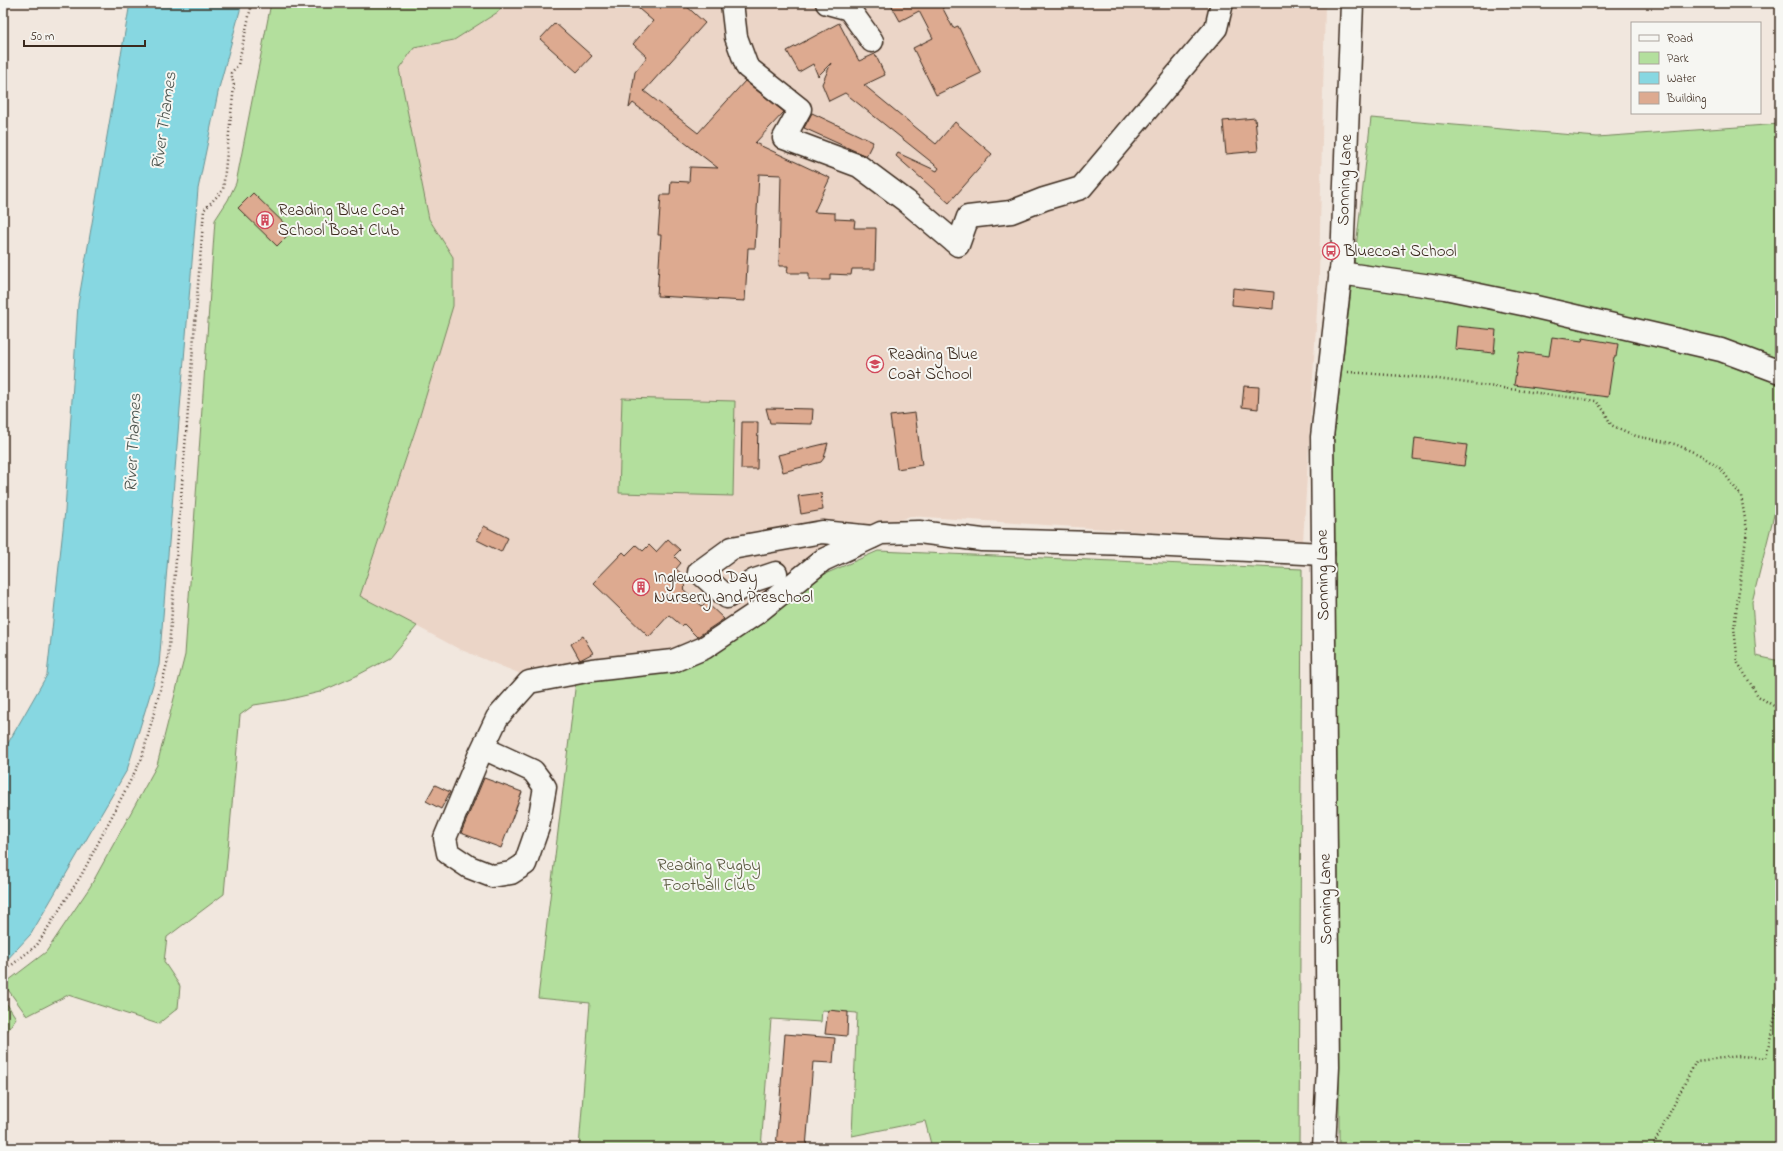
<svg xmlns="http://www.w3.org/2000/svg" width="1783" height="1151" font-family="'Indie Flower',sans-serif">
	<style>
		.built { fill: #ebd5c7 }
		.green { fill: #b3df9d; stroke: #77845e }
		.water { fill: #87d7e1; stroke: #699293 }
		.building { fill: #ddaa90; stroke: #3b2a1e }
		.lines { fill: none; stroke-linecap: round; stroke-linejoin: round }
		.minor-casing { stroke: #3b2a1e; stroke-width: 25 }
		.major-casing { stroke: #3b2a1e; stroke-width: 25 }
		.path { stroke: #3b2a1e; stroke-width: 2.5; stroke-dasharray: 1 3; stroke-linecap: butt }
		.minor { stroke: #f6f6f2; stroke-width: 22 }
		.major { stroke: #f6f6f2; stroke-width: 22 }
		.labels { text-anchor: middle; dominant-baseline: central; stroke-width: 4; stroke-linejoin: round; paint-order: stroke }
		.street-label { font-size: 17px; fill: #3b2a1e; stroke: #f6f6f2 }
		.poi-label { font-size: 17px; fill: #3b2a1e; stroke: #f6f6f2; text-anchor: start }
		.park-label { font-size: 17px; fill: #59573e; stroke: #f6f6f2 }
		.water-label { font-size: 18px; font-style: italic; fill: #4e554f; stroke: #f6f6f2 }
	</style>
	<rect width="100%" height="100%" fill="#f1e7de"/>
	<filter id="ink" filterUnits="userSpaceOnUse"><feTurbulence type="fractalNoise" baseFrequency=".025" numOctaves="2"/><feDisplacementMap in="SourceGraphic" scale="8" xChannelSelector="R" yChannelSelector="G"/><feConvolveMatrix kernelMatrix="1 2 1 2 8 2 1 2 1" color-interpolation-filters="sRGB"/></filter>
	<g filter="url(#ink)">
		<path class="built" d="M 505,3 L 1325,3 L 1319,277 L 1303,542 L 910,516 L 862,536 L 701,646 L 528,677 L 459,649 L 360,596 L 418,422 L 453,257 L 429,219 L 399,69 L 414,48 L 454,40 L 498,12 Z"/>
		<g class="green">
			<path d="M 271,3 L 505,3 L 498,12 L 454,40 L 414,48 L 399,69 L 429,219 L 453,257 L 453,306 L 418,422 L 360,596 L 417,626 L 390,658 L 356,676 L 320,692 L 286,700 L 254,705 L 240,715 L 224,894 L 167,937 L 164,962 L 180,986 L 178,1008 L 158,1024 L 68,995 L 27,1016 L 4,984 L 46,952 L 90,887 L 157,765 L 185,655 L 215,220 L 228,200 L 236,183 Z"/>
			<path d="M 1371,118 L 1597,137 L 1780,124 L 1780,491 L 1752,602 L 1756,656 L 1780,661 L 1780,1148 L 1339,1148 L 1339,1005 L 1334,436 Z"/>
			<path d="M 622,398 L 735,401 L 733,496 L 619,493 Z"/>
			<path d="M 878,551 L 1302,569 L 1299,1148 L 932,1148 L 925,1121 L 852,1136 L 857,1013 L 822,1010 L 821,1022 L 771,1019 L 761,1148 L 579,1148 L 590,1003 L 538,998 L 576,681 L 684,669 L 825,574 Z"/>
			<path d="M 3,998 L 16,1018 L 3,1037 Z"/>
		</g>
		<path class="water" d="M 130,3 L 242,3 L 219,88 L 198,189 L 159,665 L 127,770 L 31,934 L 3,964 L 3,752 L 47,675 L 65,511 L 78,304 Z"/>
		<g class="building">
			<path d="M 632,3 L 683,3 L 705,23 L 644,91 L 698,133 L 745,81 L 784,112 L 755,143 L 830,178 L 814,212 L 835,213 L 835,219 L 855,220 L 854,228 L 876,228 L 875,269 L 852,269 L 851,275 L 830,274 L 830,280 L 809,280 L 809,273 L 787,273 L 788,266 L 779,266 L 781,175 L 759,174 L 755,248 L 748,248 L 745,301 L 657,296 L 661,235 L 658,235 L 661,195 L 670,195 L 671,181 L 689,182 L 690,167 L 718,168 L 633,103 L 629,108 L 635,72 L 647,57 L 633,44 L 653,21 Z"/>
			<path d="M 890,3 L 940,3 L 953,28 L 958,26 L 981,73 L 936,95 L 913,48 L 933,38 L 919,11 L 900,21 Z"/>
			<path d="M 555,23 L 592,56 L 577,72 L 540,39 Z"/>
			<path d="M 839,23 L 859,61 L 875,54 L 885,75 L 864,85 L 936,144 L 955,122 L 992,154 L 949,203 L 896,156 L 898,153 L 937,171 L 939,168 L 845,93 L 829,101 L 822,84 L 831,63 L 818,76 L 813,64 L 799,72 L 787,51 Z"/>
			<path d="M 812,113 L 873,142 L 866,156 L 804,128 Z"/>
			<path d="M 1255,118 L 1258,151 L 1226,154 L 1223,121 Z"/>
			<path d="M 253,193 L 292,231 L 277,246 L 238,208 Z"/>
			<path d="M 1233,288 L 1274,292 L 1273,309 L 1232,305 Z"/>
			<path d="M 1457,326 L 1496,330 L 1494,353 L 1455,349 Z"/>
			<path d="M 1552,337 L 1582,341 L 1583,338 L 1618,344 L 1616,357 L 1614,357 L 1608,397 L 1514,385 L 1519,352 L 1549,356 Z"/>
			<path d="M 1244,386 L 1259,387 L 1258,409 L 1242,407 Z"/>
			<path d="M 766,408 L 813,409 L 812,424 L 770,423 Z"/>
			<path d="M 915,413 L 922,465 L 897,469 L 890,416 Z"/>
			<path d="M 742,422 L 758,422 L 757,469 L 741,469 Z"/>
			<path d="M 1415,438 L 1467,445 L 1464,466 L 1413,459 Z"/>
			<path d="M 828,443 L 824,458 L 821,462 L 783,472 L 778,455 Z"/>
			<path d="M 821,493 L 823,510 L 801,514 L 798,496 Z"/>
			<path d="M 484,526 L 508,538 L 501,552 L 477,540 Z"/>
			<path d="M 668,539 L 680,550 L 674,556 L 681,563 L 676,569 L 682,574 L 678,578 L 686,586 L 683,589 L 702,606 L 706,602 L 724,619 L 697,637 L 684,624 L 682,626 L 669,615 L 649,637 L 593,583 L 623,552 L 626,555 L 636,545 L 643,551 L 649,545 L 656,552 Z"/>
			<path d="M 583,636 L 593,653 L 580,660 L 571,644 Z"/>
			<path d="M 484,778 L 522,792 L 501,848 L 461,833 Z"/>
			<path d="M 435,785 L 450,792 L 441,809 L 426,801 Z"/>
			<path d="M 828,1010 L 848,1012 L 847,1036 L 825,1034 Z"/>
			<path d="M 785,1034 L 835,1038 L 833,1063 L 813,1062 L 806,1148 L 776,1148 Z"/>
		</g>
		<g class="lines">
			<g class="minor-casing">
				<g id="minor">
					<path d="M 732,3 L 736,37 L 747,67 L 800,109 L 784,138 L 859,166 L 906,201 L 958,245 L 968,217 L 1011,212 L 1044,199 L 1081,188 L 1216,28 L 1222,3"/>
					<path d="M 827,3 L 849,9 L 872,41"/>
					<path d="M 1340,273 L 1445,288 L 1527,305 L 1721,350 L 1780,372"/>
					<path d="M 776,573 L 755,580 L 727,597 L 699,572 L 732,548 L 822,532 L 872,537"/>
					<path d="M 483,748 L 533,771 L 545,787 L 538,827 L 525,864 L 511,873 L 492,876 L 469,867 L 448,853 L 445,838 L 479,756 L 497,718 L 529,682 L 592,670 L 673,661 L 704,648 L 758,612 L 823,560 L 881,533 L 919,532 L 982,540 L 1132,544 L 1323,554"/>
				</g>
			</g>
			<g class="major-casing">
				<path id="major" d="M 1324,1148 L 1328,1067 L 1322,437 L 1342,261 L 1352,3"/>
			</g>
			<g class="path">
				<path d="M 1348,372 L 1431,378 L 1596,401 L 1605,412 L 1611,425 L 1636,436 L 1675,444 L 1700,455 L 1721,469 L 1741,496 L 1747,530 L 1734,628 L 1738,663 L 1758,696 L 1780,710"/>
				<path d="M 3,972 L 37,945 L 82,874 L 142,758 L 168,660 L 204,210 L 223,190 L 234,86 L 231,73 L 238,65 L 252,3"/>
				<path d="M 1652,1148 L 1696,1061 L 1740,1056 L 1766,1058 L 1780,994"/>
			</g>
			<use href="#minor" class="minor"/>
			<use href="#major" class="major"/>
		</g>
	</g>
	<defs>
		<g id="building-ring" transform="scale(0.9)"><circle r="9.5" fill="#f6f6f2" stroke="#d1495b" stroke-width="1.5"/><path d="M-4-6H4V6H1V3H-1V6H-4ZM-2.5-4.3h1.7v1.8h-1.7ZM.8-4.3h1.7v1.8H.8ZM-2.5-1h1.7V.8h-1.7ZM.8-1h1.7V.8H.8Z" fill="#d1495b"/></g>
		<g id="bus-ring" transform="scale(0.9)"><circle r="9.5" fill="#f6f6f2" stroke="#d1495b" stroke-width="1.5"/><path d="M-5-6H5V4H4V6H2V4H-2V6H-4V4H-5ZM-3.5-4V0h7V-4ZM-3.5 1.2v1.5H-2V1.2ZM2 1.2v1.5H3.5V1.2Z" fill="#d1495b"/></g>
		<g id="school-ring" transform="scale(0.9)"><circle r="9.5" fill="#f6f6f2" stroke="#d1495b" stroke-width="1.5"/><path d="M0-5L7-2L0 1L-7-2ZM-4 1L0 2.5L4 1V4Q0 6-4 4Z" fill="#d1495b"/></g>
	</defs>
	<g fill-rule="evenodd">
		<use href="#building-ring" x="265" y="220"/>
		<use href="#bus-ring" x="1331" y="251"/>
		<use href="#school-ring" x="875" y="364"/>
		<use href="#building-ring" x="641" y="587"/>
	</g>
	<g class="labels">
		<g class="street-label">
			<text transform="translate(1345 180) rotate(-88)">Sonning Lane</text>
			<text transform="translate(1323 575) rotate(-91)">Sonning Lane</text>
			<text transform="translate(1326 899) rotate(-91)">Sonning Lane</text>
		</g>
		<g class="poi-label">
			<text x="278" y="210">Reading Blue Coat<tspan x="278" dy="20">School Boat Club</tspan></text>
			<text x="1344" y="251">Bluecoat School</text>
			<text x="888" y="354">Reading Blue<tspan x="888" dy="20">Coat School</tspan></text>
			<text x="654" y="577">Inglewood Day<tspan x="654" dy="20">Nursery and Preschool</tspan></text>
		</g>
		<g class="park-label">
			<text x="709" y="865">Reading Rugby<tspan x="709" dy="20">Football Club</tspan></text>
		</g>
		<g class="water-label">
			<text transform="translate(165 121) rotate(-82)">River Thames</text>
			<text transform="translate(134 443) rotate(-87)">River Thames</text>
		</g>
	</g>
	<rect width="1783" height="1151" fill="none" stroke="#f6f6f2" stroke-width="16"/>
	<rect x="8" y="8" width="1767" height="1135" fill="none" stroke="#3b2a1e" stroke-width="1.5" filter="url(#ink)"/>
	<rect x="1631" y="22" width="130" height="92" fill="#f6f6f2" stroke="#aba49d"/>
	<rect x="1639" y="35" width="20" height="6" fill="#f6f6f2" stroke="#aba49d"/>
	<text x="1667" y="42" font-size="12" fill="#3b2a1e">Road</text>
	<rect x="1639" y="52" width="20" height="12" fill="#b3df9d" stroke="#aba49d"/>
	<text x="1667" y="62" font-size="12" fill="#3b2a1e">Park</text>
	<rect x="1639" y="72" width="20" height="12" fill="#87d7e1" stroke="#aba49d"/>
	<text x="1667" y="82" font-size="12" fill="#3b2a1e">Water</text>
	<rect x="1639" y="92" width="20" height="12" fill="#ddaa90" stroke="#aba49d"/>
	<text x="1667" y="102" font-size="12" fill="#3b2a1e">Building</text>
	<path d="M24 40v6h121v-6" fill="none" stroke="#3b2a1e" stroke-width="2"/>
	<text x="30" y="40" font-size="12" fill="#3b2a1e" stroke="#f6f6f2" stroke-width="3" paint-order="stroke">50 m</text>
</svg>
